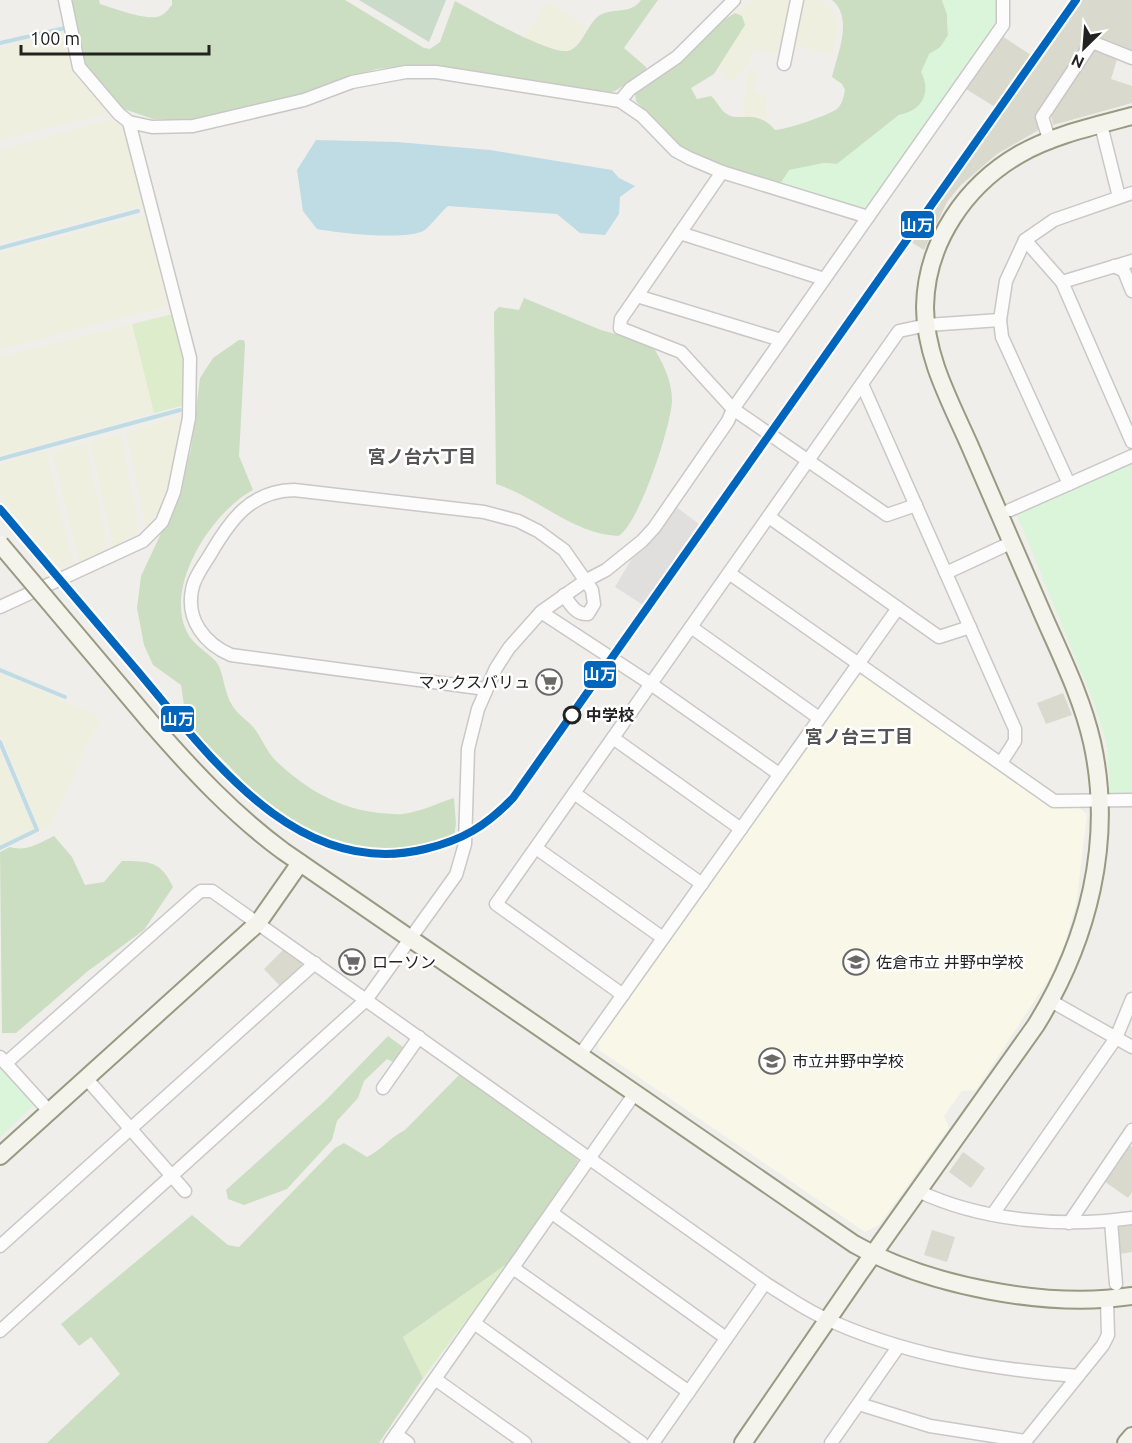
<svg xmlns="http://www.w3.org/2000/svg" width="1132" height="1443" font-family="Ubuntu,'Noto Sans JP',sans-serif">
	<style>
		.education { fill: #f8f7e8 }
		.construction { fill: #d9d9cd }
		.farmland { fill: #efefdf }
		.grass { fill: #ddeccb }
		.forest { fill: #cbdec1 }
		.cemetery { fill: #cadbca }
		.park { fill: #daf5da }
		.parking { fill: #e0dfde }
		.water { fill: #bfdbe3 }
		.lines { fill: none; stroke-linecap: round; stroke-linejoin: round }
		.stream { stroke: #bfdbe3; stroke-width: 4 }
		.street-casing { stroke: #c9c8c7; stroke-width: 15 }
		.secondary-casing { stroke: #999a82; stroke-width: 20 }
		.street { stroke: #fdfcfc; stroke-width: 12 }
		.secondary { stroke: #f4f4ed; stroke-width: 16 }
		.secondary-bridge-casing { stroke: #999a82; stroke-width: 20; stroke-linecap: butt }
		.secondary-bridge { stroke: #f4f4ed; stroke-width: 16 }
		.metro-1-casing { stroke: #fff; stroke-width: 12 }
		.metro-1 { stroke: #0065bd; stroke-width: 8 }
		.stop-dot { fill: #fff; stroke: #222; stroke-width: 3 }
		.labels { text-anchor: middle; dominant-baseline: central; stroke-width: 5; stroke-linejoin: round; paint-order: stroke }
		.poi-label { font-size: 16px; fill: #222; stroke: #fff; text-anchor: start }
		.stop-label { font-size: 16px; font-weight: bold; fill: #222; stroke: #fff; text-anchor: start }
		.neighbourhood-label { font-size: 18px; font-weight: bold; fill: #555; stroke: #fff }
		.line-badge { stroke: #fff; stroke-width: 2 }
		.badge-label { font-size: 16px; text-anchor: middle; font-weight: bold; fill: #fff }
	</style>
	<rect width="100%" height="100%" fill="#f0eeeb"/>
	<path class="education" d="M 864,675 L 1053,807 L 1079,807 L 1087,815 L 1076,905 L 1064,946 L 1050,977 L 976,1090 L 962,1091 L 944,1116 L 949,1128 L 879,1225 L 865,1232 L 599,1050 L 598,1042 L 858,676 Z"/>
	<g class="construction">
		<path d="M 1082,0 L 1132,0 L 1132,51 L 1089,35 L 1036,117 L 1040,127 L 1037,131 L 997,154 L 961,185 L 947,202 L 924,250 L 911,242 Z"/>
		<path d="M 1002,36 L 1031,55 L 995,107 L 966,89 Z"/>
		<path d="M 1098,49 L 1118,56 L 1111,79 L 1132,86 L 1132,103 L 1053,125 L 1051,115 L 1092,50 Z"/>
		<path d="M 1063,693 L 1072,715 L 1046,724 L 1037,703 Z"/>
		<path d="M 284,949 L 302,959 L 301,968 L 280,986 L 264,969 Z"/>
		<path d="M 1129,1145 L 1132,1147 L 1132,1192 L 1128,1198 L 1104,1181 Z"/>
		<path d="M 963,1152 L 985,1168 L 971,1188 L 949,1172 Z"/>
		<path d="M 1132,1225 L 1132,1252 L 1119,1254 L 1116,1226 Z"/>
		<path d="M 932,1230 L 955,1237 L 947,1262 L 924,1255 Z"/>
	</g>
	<g class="farmland">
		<path d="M 752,0 L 793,0 L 781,53 L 752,50 L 751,61 L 734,79 L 727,79 L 718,65 L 745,25 L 742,16 L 735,13 Z"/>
		<path d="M 800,0 L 818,0 L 832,9 L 838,25 L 832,54 L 791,44 Z"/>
		<path d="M 548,1 L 588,28 L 572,50 L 563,52 L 523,38 Z"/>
		<path d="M 67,32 L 81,78 L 109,113 L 0,140 L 0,47 Z"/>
		<path d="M 748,70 L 756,70 L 754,93 L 767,95 L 766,120 L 756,115 L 742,118 Z"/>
		<path d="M 113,119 L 127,129 L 145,205 L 0,243 L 0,150 Z"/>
		<path d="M 145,215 L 167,302 L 165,307 L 0,349 L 0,253 Z"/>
		<path d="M 132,324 L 154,413 L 0,456 L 0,357 Z"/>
		<path d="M 181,416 L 168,491 L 157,520 L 146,533 L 126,432 Z"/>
		<path d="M 121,434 L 139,531 L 113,547 L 90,442 Z"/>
		<path d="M 86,443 L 108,549 L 79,562 L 52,452 Z"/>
		<path d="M 46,451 L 73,564 L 60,569 L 0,497 L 0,464 Z"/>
		<path d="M 0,674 L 96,715 L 100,722 L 88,741 L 53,823 L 41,833 L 0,733 Z"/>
		<path d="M 0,751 L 34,829 L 0,846 Z"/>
	</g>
	<g class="grass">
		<path d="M 169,315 L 173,315 L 185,360 L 185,405 L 154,413 L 132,324 Z"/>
		<path d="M 511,1261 L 423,1378 L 403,1337 Z"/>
	</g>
	<g class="forest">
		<path d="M 70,0 L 99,0 L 100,4 C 114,8 150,23 162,15 C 166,13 169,8 172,5 L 172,0 L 345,0 L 424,48 L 430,49 L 440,42 L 455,1 C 472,10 556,59 571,50 C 584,43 587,24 600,15 C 614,7 631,15 641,0 L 658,0 L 624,48 L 646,67 L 646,71 L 615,91 L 604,94 L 406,66 L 377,69 L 350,77 L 302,96 L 191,120 L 153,119 L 121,108 L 83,65 Z"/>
		<path d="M 832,0 L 942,0 L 947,14 L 948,35 C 941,48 926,62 925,77 C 924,81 926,84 927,87 C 928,103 913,113 899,115 L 837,164 L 823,163 L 780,184 L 723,166 L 680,148 L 636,101 L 635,94 L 679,61 L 720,22 L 735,13 L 742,16 L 745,25 L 714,74 L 691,88 L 697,99 L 711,96 C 716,100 719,107 723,111 C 738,126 753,105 775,130 C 785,130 830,115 838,108 C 842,104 844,96 845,90 L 842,84 L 832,77 C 837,55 854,18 832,0 Z"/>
		<path d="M 524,298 L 601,330 L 651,344 C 662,360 672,380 672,400 C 672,424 638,527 618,536 C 571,533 539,498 496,484 L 494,312 L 499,307 L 519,310 Z"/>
		<path d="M 239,340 L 244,340 L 245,345 L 239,456 L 253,490 C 213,511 165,584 186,630 C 193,647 214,655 219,666 C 224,678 225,694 232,705 C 237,714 247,720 254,728 C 262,738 266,751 276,761 C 306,789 339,809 380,813 C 387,813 395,815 402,814 C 420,812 438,803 454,798 L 456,824 L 454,836 C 364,872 289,832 229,766 C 218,754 194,734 188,721 C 184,711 183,696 181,685 L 153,665 L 144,645 L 137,608 L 141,576 L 179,495 L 191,449 L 200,378 L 213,358 Z"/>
		<path d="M 54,836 L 72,857 L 85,885 L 104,882 L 122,861 C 149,861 161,861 173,887 L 144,930 L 88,971 L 16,1033 L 2,1033 L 0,852 L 10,847 C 27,852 39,843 54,836 Z"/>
		<path d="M 388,1036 L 403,1047 L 393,1062 L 387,1059 L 364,1081 L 358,1098 L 337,1121 L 332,1140 L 287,1189 L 244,1205 L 228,1199 L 226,1190 L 325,1101 Z"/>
		<path d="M 460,1074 L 575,1156 L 578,1161 L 511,1261 L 403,1337 L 423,1378 L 379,1443 L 47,1443 L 120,1374 L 91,1337 L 79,1346 L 61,1324 L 192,1215 L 228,1245 L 239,1247 L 335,1148 L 344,1143 L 367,1157 C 382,1150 390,1137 405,1130 Z"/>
	</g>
	<path class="cemetery" d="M 359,0 L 446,0 L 429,42 Z"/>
	<g class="park">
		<path d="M 942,0 L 997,0 L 999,16 L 996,24 L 868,207 L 864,210 L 780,184 L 789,170 L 823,163 L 837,164 L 899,115 C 922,111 932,92 921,72 L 929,54 L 942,46 L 948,35 L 947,14 Z"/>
		<path d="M 1132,462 L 1132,793 L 1110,793 L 1107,744 L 1095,705 L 1016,513 Z"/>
		<path d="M 0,1065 L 35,1104 L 0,1137 Z"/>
	</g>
	<path class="parking" d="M 676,507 L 699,524 L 643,605 L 615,587 L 631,560 L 647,546 Z"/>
	<path class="water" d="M 316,140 L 397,142 L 490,150 L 612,170 L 619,178 L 635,186 L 620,197 L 619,214 L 605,235 L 580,233 L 557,214 L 448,206 C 440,213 433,223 425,230 C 409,241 338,233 317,229 L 303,211 L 297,170 Z"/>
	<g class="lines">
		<g class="stream">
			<path d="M 0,43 L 65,28"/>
			<path d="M 0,248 L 138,211"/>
			<path d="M 0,459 L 180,410"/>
			<path d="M 0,670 L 65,697"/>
			<path d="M 0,742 L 37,830 L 0,848"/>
		</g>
		<g class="street-casing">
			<g id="street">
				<path d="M 65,0 L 79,67 L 119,114 L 129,122 L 152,127 L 193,126 L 304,100 L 352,82 L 406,72 L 436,72 L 620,101 L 642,116 L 676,151 L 689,158 L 722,172 L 868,217"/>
				<path d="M 784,64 L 797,0"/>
				<path d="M 620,101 L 630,89 L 677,57 L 734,0"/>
				<path d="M 1101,125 L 1119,197"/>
				<path d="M 1050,142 L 1042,117 L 1092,42 L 1132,58"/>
				<path d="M 722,172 L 621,319 L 620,328 L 681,352 L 733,409 L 887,515 L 916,505"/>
				<path d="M 1132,193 L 1054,220 L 1025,240 L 1006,281 L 1000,320 L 1002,337 L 1069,484 L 1132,456"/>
				<path d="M 680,233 L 824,279"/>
				<path d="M 1025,240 L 1062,282 L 1132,442"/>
				<path d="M 1114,266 L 1124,271 L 1132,291"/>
				<path d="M 1062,282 L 1132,261"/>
				<path d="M 637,296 L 781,340"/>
				<path d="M 862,384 L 1015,729 L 1015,741 L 1001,763"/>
				<path d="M 1010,510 L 1069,484"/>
				<path d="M 769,517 L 939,637 L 970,627"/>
				<path d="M 729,573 L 1054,801 L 1132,800"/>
				<path d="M 946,573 L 1004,546"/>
				<path d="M 0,607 L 143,541 L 162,522 L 174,492 L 189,418 L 190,358 L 129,122"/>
				<path d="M 541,612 L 651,684 L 779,774"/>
				<path d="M 691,627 L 819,718"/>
				<path d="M 486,689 L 231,655 C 205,644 186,620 192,590 C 194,577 204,565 211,553 C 231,519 251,491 294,490 L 484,512 L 518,521 L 538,531 L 564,550 L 592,590 L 594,604 L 588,614 C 576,615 570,604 564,595"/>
				<path d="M 613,738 L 741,829"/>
				<path d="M 574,793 L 702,884"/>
				<path d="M 536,848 L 663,938"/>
				<path d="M 623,995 L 496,904 L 899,331 L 927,325 L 1000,320"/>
				<path d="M 1051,1001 L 1132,1047"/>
				<path d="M 580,1055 L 898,608"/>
				<path d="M 0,1057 L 49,1111"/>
				<path d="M 6,1063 L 197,894 L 201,891 L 212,891 L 765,1283 C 783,1294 801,1307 820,1316 C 902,1355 989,1369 1078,1376"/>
				<path d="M 86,1078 L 185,1191"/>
				<path d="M 383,1088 L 419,1037"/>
				<path d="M 918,1191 C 982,1221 1062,1228 1132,1218"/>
				<path d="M 552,1213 L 726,1338"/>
				<path d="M 993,1214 L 1116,1038 L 1132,999"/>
				<path d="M 1111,1221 L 1116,1284"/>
				<path d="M 1069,1223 L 1132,1130"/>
				<path d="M 0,1246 L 315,963"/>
				<path d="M 513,1268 L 689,1392"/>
				<path d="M 474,1323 L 642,1443"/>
				<path d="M 0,1331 L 366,1000 L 456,875 L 465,844 L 468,749 L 478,709 L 496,668 L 509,648 L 541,612 L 585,581 L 606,570 L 642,541 L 654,528 L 728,421 L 733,409 L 1003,25 L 1003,0"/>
				<path d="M 435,1379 L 525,1443"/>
				<path d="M 859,1404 L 930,1426 L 1025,1441"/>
				<path d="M 396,1434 L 408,1443"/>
				<path d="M 390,1443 L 635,1093"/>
				<path d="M 653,1443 L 765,1283"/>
				<path d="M 831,1443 L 898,1347"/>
				<path d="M 1024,1443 L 1103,1345 L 1108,1335 L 1107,1300"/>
			</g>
		</g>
		<g class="secondary-casing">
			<g id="secondary">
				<path d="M 152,724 C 193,771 233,814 283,851 L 854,1244 C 928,1286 1048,1309 1132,1296"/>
				<path d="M 0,1156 L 258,923 L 300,863"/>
				<path d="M 743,1443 L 859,1274 L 1036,1025 C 1088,941 1114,841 1092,742 C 1082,698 1062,658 1044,617 C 1019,559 994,502 969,444 C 950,401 925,356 925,307 C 926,242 966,185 1020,154 C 1053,135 1095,126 1132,116"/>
				<path d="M 1126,1443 L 1132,1436"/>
			</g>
		</g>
		<use href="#street" class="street"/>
		<use href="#secondary" class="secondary"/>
		<g class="secondary-bridge-casing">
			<path id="secondary-bridge" d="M 0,544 L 152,724"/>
		</g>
		<use href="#secondary-bridge" class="secondary-bridge"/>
		<g class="metro-1-casing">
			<path id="metro-1" d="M 0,509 C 45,562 90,615 135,668 C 207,753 296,881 425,849 C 463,840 486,826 513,798 L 1076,0"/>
		</g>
		<use href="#metro-1" class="metro-1"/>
	</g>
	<defs>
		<g id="supermarket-ring" transform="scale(1.35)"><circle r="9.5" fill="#fff" stroke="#6a6968" stroke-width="1.5"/><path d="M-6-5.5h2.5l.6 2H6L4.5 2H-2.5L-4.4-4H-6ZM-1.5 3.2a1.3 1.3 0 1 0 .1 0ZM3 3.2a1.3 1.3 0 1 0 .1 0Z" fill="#6a6968"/></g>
		<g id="school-ring" transform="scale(1.35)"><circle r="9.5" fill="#fff" stroke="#6a6968" stroke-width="1.5"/><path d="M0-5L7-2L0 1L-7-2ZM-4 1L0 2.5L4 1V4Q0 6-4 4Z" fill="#6a6968"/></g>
	</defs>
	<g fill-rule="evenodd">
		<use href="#supermarket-ring" x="549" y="682"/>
		<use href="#supermarket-ring" x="352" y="962"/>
		<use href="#school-ring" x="856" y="962"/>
		<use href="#school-ring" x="772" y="1061"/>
	</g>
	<circle class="stop-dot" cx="572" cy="715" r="8"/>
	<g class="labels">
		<g class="poi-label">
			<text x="530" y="682" text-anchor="end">マックスバリュ</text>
			<text x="372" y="962">ローソン</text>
			<text x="876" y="962">佐倉市立 井野中学校</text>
			<text x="792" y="1061">市立井野中学校</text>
		</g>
		<g class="stop-label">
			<text x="586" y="715">中学校</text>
		</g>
		<g class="neighbourhood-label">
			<text x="422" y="456">宮ノ台六丁目</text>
			<text x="859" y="736">宮ノ台三丁目</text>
		</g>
	</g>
	<g class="line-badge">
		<rect x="900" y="210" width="35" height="29" rx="6" fill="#0065bd"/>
		<rect x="583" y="660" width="34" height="29" rx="6" fill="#0065bd"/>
		<rect x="160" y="705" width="35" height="28" rx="6" fill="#0065bd"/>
	</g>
	<g class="badge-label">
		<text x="917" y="231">山万</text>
		<text x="600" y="680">山万</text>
		<text x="178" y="725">山万</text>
	</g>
	<g transform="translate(1084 48) rotate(205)" stroke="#ffffff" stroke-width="4.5" paint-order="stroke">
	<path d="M0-4.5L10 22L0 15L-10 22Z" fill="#222222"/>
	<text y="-9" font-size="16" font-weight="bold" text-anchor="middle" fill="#222222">N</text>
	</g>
	<path d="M21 45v9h188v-9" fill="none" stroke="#222222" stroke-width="3"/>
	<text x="30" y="45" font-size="18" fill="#222222" stroke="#ffffff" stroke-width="4.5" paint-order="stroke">100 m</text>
</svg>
